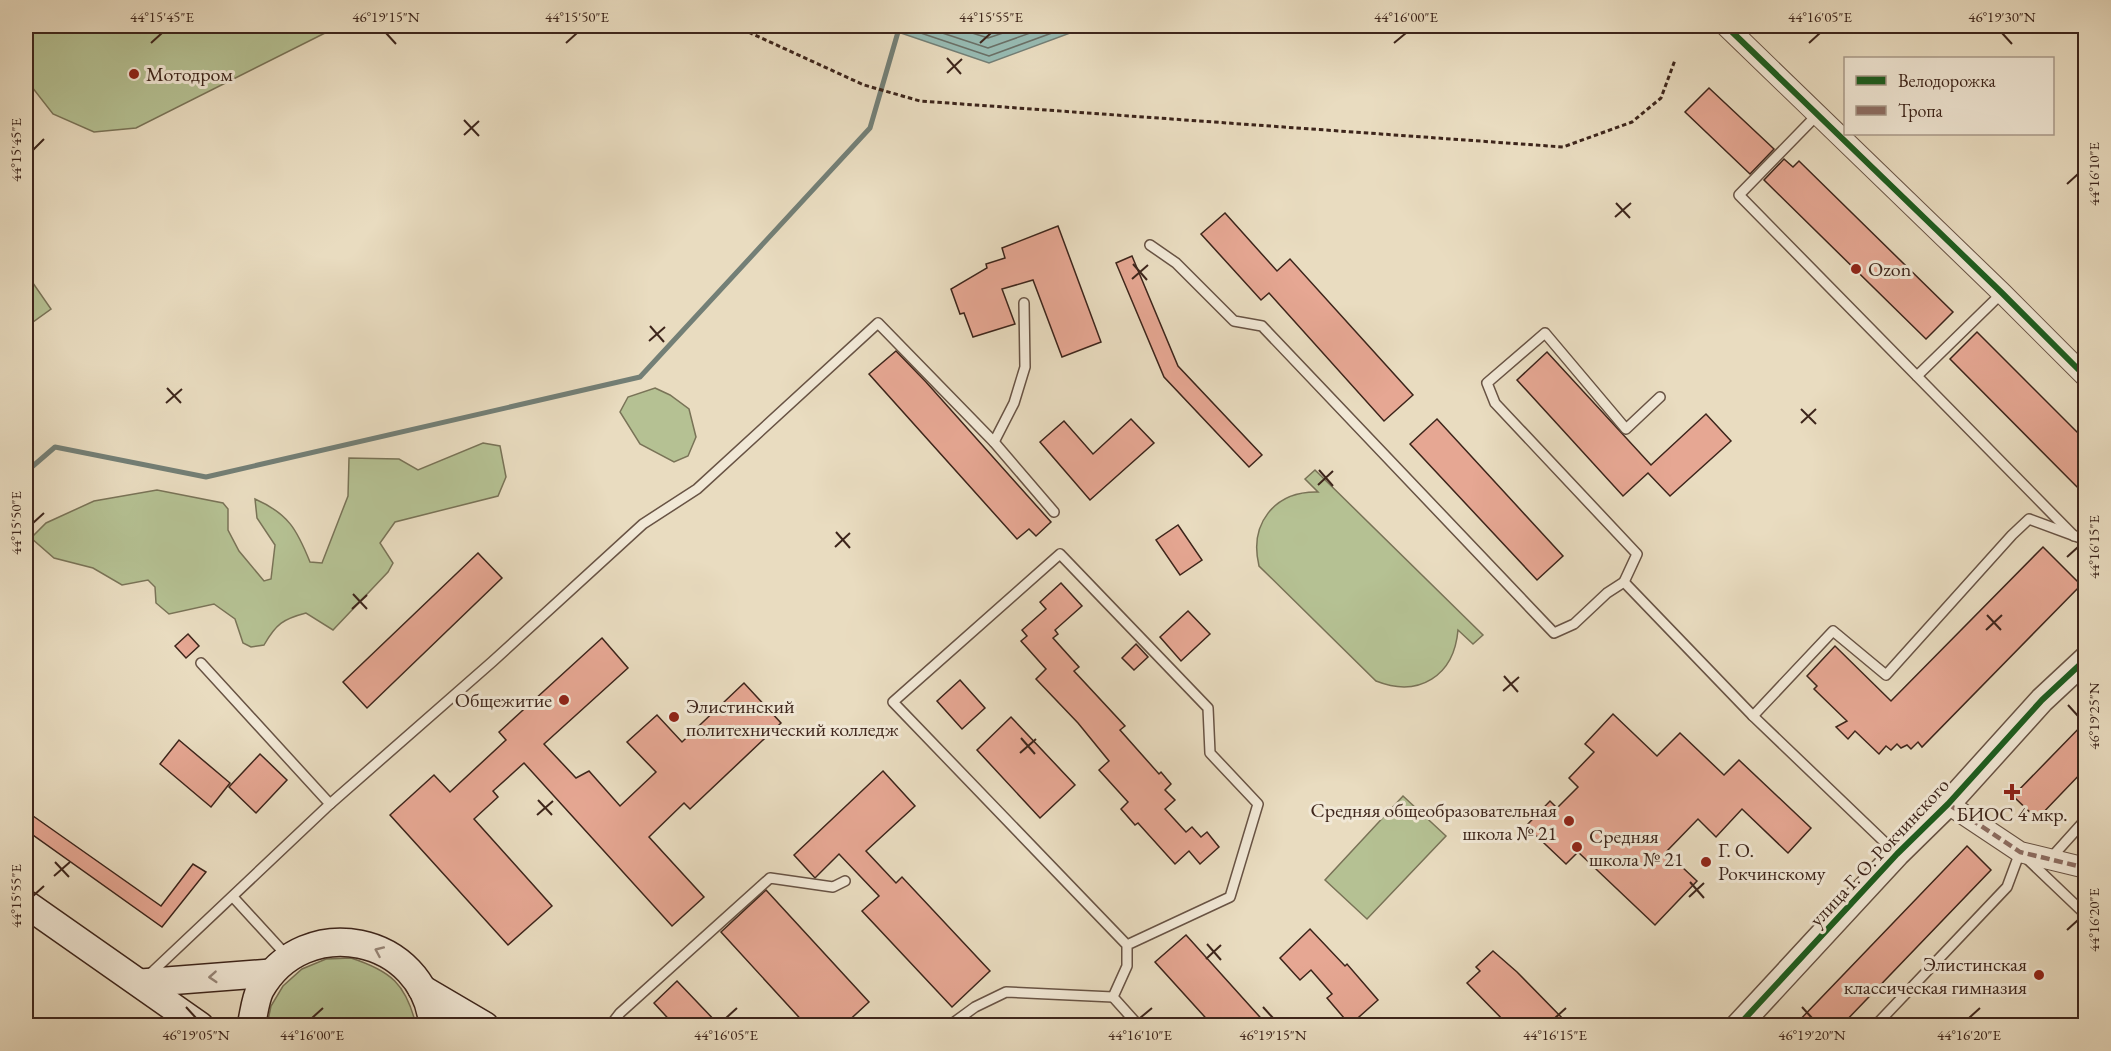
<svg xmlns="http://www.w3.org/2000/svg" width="2111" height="1051" font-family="'EB Garamond',serif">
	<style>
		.green { fill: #b5c193; stroke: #797357; stroke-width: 1.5 }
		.water { fill: #97bbb3; stroke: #737f76; stroke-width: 1.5 }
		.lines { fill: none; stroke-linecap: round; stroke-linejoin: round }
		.shore { stroke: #6a7067; stroke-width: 1.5 }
		.stream { stroke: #737f76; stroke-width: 5 }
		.building { fill: #e6a793; stroke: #3d251b; stroke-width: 1.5 }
		.service-casing { stroke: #685344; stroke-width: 12 }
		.minor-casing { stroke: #685344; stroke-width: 22 }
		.tertiary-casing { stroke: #685344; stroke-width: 27 }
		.secondary-casing { stroke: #3d251b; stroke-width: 30 }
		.path { stroke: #3d251b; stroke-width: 3; stroke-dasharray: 4.5 3; stroke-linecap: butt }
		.service { stroke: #f1e8d6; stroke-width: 9 }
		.minor { stroke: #f1e8d6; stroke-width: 20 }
		.tertiary { stroke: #f1e8d6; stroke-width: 24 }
		.secondary { stroke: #f1e8d6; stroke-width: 27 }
		.quiet { stroke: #8d6e63; stroke-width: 4.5; stroke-dasharray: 9 4.5; stroke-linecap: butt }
		.cycleway-casing { stroke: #f1e8d6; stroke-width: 10 }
		.cycleway { stroke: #1b5e20; stroke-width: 6 }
		.oneway { stroke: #978678 }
		.ticks { fill: none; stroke: #3d251b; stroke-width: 2 }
		.poi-dot { fill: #8f2418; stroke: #f1e8d6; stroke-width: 2 }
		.labels { text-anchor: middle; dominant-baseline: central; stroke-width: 6; stroke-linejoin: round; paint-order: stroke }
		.poi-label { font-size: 20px; fill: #3d251b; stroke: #f1e8d6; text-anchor: start }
		.street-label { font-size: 20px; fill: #3d251b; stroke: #f1e8d6 }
		.neatline { fill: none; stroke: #3d251b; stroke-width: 2 }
		.ticks-label { font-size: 15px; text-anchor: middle; fill: #3d251b }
	</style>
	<rect width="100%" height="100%" fill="#e9dcc0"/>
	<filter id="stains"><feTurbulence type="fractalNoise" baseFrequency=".00333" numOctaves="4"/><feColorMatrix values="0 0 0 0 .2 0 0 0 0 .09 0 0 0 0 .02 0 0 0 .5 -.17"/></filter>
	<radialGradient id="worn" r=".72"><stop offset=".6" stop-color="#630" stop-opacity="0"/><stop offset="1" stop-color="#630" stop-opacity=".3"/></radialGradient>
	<g class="green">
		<path d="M 26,26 L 339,26 L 136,128 L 94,132 L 53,114 L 28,82 L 26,67 Z"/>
		<path d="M 26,273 L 51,309 L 26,327 Z"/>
		<path d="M 655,388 L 670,395 L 689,409 L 696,437 L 688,456 L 674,462 L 640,444 L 620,412 L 628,397 Z"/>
		<path d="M 483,443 L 500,446 L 506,477 L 498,496 L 395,522 L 380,543 L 393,563 L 388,572 L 333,630 L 306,613 C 283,619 276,624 264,645 L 251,647 L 243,643 L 235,619 L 214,604 L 169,614 L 156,603 L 155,587 L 148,580 L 122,585 L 93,568 L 54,558 L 31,538 L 46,523 L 94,501 L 157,490 L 223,503 L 228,509 L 228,530 L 239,551 L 264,581 L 271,579 L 275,545 L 257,518 L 255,499 C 289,514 297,530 310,562 L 322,563 L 348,496 L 349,458 L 399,459 L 418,470 Z"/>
		<path d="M 1315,470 L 1483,635 L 1473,644 L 1458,630 C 1454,676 1419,698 1376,681 L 1259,566 C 1249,524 1274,491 1318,492 L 1305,479 Z"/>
		<path d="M 1403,796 L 1446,836 L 1367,919 L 1325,880 Z"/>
		<path d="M 351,958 C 391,971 406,984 416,1025 L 267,1025 L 271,1006 L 283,986 L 302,969 L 326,959 Z"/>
	</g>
	<path class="water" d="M 839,26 L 1089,26 L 989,63 L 898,32 L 852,32 Z"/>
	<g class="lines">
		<g class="shore">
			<path d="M 852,26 L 900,26 L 989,56 L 1071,26"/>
			<path d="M 921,26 L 988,48 L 1050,26"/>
			<path d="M 950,26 L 988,38 L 1024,26"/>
		</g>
		<path class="stream" d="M 26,472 L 55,447 L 206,477 L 640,377 L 870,128 L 898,32"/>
	</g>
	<g class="building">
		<path d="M 1709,88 L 1774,149 L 1750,174 L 1685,112 Z"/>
		<path d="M 1784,159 L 1793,167 L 1799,161 L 1953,312 L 1926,339 L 1764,180 Z"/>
		<path d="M 1225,213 L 1277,271 L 1290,259 L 1413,395 L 1384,421 L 1269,293 L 1261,300 L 1201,234 Z"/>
		<path d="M 1058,226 L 1101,342 L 1062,357 L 1033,280 L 1002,289 L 1015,324 L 973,337 L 964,313 L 960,314 L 951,289 L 987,268 L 986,264 L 1005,258 L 1002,248 Z"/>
		<path d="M 1132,256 L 1178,366 L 1262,455 L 1249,467 L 1164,377 L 1116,263 Z"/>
		<path d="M 1977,332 L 2085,440 L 2085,495 L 1950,359 Z"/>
		<path d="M 896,351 L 926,382 L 1051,522 L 1036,536 L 1029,529 L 1017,539 L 869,374 Z"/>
		<path d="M 1547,352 L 1651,465 L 1706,414 L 1731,441 L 1670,496 L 1648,473 L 1623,496 L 1517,380 Z"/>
		<path d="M 1131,419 L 1154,443 L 1090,500 L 1040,442 L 1064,421 L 1093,454 Z"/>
		<path d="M 1437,419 L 1563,556 L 1537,580 L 1410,444 Z"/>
		<path d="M 1178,525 L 1202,560 L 1180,575 L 1156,540 Z"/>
		<path d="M 2043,547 L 2081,585 L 1922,747 L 1918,742 L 1911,749 L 1907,745 L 1901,748 L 1897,744 L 1891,750 L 1886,746 L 1879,754 L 1855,731 L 1848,739 L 1836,727 L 1847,721 L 1814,689 L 1817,686 L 1807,676 L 1835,646 L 1891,701 Z"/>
		<path d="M 478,553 L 502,578 L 367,708 L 343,682 Z"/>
		<path d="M 1061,583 L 1082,606 L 1055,630 L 1058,634 L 1053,638 L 1079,667 L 1074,671 L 1125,726 L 1120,730 L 1159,774 L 1161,772 L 1171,784 L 1165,790 L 1175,800 L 1165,809 L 1186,832 L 1192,827 L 1201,837 L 1207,832 L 1219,847 L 1200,864 L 1189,851 L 1175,864 L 1138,823 L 1135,825 L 1121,809 L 1128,802 L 1099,770 L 1109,761 L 1078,723 L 1036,679 L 1046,669 L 1021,641 L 1027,636 L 1022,630 L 1046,609 L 1040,602 Z"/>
		<path d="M 1188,611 L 1210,634 L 1181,661 L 1160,637 Z"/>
		<path d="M 188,634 L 199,646 L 186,658 L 175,646 Z"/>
		<path d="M 602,638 L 628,668 L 544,744 L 576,778 L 589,771 L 620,806 L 656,772 L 627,742 L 657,715 L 682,742 L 744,683 L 781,723 L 690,809 L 684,803 L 649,837 L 704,897 L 672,926 L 524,763 L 493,791 L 498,797 L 474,819 L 552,906 L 508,945 L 390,815 L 434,775 L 450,792 L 506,740 L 499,732 Z"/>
		<path d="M 1136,644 L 1148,657 L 1134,670 L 1122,658 Z"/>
		<path d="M 960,680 L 985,708 L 962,729 L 937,701 Z"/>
		<path d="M 1613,714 L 1657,756 L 1680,733 L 1724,775 L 1739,760 L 1811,828 L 1788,853 L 1742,809 L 1716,837 L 1698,819 L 1666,852 L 1697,881 L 1655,925 L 1578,852 L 1566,864 L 1526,826 L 1550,801 L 1557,808 L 1578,787 L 1569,778 L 1594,752 L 1585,744 Z"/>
		<path d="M 1011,717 L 1075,785 L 1040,818 L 977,750 Z"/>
		<path d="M 2085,722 L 2085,769 L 2037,819 L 2013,796 Z"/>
		<path d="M 179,740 L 230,783 L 211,807 L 160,764 Z"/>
		<path d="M 260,754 L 287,780 L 256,813 L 229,787 Z"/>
		<path d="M 883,771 L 915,806 L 866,851 L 896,883 L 902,877 L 990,971 L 952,1007 L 862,911 L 879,896 L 839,854 L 815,878 L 794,855 Z"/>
		<path d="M 26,811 L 161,906 L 193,864 L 206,872 L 162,927 L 26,830 Z"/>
		<path d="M 1967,846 L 1991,870 L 1841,1026 L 1794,1026 Z"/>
		<path d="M 766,890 L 869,1002 L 843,1026 L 807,1026 L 721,932 Z"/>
		<path d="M 1310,929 L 1345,966 L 1347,964 L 1378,1000 L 1350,1025 L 1327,998 L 1332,994 L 1311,970 L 1300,980 L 1280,958 Z"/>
		<path d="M 1186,935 L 1268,1026 L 1213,1026 L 1155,962 Z"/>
		<path d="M 1493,951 L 1517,972 L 1570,1026 L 1509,1026 L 1467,983 L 1480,971 L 1476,967 Z"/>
		<path d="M 677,981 L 720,1026 L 675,1026 L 654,1003 Z"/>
	</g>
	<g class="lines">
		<g class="service-casing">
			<g id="service">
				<path d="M 1818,114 L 1739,195 L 2074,536"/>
				<path d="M 1150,245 L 1176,263 L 1234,321 L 1262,326 L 1554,633 L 1574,624 L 1607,593 L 1624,582 L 1753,716 L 1897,854"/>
				<path d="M 1917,376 L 2002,293"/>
				<path d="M 994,442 L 1014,403 L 1025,367 L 1024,303"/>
				<path d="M 1624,582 L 1637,554 L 1495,403 L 1487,383 L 1545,333 L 1626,429 L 1660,397"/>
				<path d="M 1753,716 L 1833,631 L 1886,675 L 2012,535 L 2029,519 L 2086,540"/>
				<path d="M 330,804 L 492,662 L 643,524 L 697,489 L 878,323 L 994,442 L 1054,512"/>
				<path d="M 2050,859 L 2086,819"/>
				<path d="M 233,897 L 288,957"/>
				<path d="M 1127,945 L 1230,897 L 1258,804 L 1210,753 L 1208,708 L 1060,554 L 893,702 L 1127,945 L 1127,966 L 1113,997 L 1139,1026"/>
				<path d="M 149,975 L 330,804 L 201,663"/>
				<path d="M 610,1026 L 620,1013 L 770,878 L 833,887 L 845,881"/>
				<path d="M 949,1026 L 975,1007 L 1006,992 L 1113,997"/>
				<path d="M 1875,1026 L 2007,887 L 2020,852 L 2086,915"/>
			</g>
		</g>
		<g class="minor-casing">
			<g id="minor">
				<path d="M 1726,26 L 2002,293 L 2086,377"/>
				<path d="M 1948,804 L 2020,852 L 2086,868"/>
			</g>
		</g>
		<g class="tertiary-casing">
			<path id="tertiary" d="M 1738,1026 L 1897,854 L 1948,804 L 2042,700 L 2086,659"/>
		</g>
		<g class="secondary-casing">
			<g id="secondary">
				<path d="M 26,904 L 200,1026"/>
				<path d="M 141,983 L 271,973"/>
				<path d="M 422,989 L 485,1026"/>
				<path d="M 251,1026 C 254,1014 255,1000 260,990 C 304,911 425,935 433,1026"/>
			</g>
		</g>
		<path class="path" d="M 735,26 L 864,85 L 920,101 L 1563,147 L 1632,122 L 1661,98 L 1675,60"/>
		<use href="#service" class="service"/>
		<use href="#minor" class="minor"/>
		<use href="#tertiary" class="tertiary"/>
		<use href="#secondary" class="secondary"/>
		<path class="quiet" d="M 1948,804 L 2020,852 L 2086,868"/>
		<g class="cycleway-casing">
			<g id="cycleway">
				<path d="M 1726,26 L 2002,293 L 2086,377"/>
				<path d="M 1738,1026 L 1897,854 L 1948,804 L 2042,700 L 2086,659"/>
			</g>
		</g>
		<use href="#cycleway" class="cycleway"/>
	</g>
	<defs><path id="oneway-chevron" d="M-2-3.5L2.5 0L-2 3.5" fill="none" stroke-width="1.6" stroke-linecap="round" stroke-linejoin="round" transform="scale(1.5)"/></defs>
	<g class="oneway">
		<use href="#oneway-chevron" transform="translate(379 951) rotate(-156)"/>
		<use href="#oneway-chevron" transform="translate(213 977) rotate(176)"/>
	</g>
	<path class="ticks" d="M 386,33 L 396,44M 2002,33 L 2012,44M 151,43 L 162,33M 566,43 L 577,33M 980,43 L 991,33M 1394,43 L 1406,33M 1809,43 L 1820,33M 947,58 L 961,74M 947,73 L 962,59M 464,120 L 479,136M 464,135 L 479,121M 33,150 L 44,139M 2067,184 L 2078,174M 1616,203 L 1630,218M 1615,217 L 1631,203M 1133,264 L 1147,280M 1132,279 L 1148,265M 650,326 L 664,342M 649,341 L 665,327M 167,388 L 181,403M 166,403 L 182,389M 1801,409 L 1816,424M 1801,423 L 1816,409M 1319,470 L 1333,486M 1318,485 L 1333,471M 33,523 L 44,513M 836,532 L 850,548M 835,547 L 850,533M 2067,557 L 2078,547M 353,594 L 367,609M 352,609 L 367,595M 1987,615 L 2001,630M 1986,630 L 2002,615M 1504,676 L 1518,692M 1503,691 L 1519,677M 2068,705 L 2078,716M 1021,738 L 1035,754M 1020,753 L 1036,739M 538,800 L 552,815M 537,815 L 553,801M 55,862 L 69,877M 54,876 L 70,862M 1690,882 L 1704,898M 33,896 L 44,886M 1689,897 L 1704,883M 2067,930 L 2078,920M 1207,944 L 1221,960M 1206,959 L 1221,945M 186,1007 L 196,1018M 1263,1007 L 1273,1018M 1802,1007 L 1812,1018M 312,1018 L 323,1008M 726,1018 L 737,1008M 1140,1018 L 1152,1008M 1555,1018 L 1566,1008M 1969,1018 L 1980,1008"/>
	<g class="poi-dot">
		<circle cx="134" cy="74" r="6"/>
		<circle cx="1856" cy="269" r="6"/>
		<circle cx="564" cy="700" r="6"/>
		<circle cx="674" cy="717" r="6"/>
		<path d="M2009 783h6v6h6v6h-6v6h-6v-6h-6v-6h6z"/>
		<circle cx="1569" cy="821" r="6"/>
		<circle cx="1577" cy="847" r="6"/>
		<circle cx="1706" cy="862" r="6"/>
		<circle cx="2039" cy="975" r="6"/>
	</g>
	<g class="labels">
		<g class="poi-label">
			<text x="146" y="74">Мотодром</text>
			<text x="1868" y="269">Ozon</text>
			<text x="552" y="700" text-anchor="end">Общежитие</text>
			<text x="686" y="706">Элистинский<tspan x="686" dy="23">политехнический колледж</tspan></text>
			<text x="1557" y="810" text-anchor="end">Средняя общеобразовательная<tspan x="1557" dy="23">школа № 21</tspan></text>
			<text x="2012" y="814" text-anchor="middle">БИОС 4 мкр.</text>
			<text x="1589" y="836">Средняя<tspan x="1589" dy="23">школа № 21</tspan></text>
			<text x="1718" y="850">Г. О.<tspan x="1718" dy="23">Рокчинскому</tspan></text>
			<text x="2027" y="964" text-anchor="end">Элистинская<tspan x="2027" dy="23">классическая гимназия</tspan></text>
		</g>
		<g class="street-label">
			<text transform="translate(1879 852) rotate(-47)">улица Г. О. Рокчинского</text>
		</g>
	</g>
	<rect width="2111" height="1051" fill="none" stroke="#e9dcc0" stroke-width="66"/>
	<rect x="1844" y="57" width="210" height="78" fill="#f1e8d6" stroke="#a99a8b" stroke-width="1.5"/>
	<rect x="1856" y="76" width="30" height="9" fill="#1b5e20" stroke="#a99a8b" stroke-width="1.5"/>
	<text x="1898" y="87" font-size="18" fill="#3d251b">Велодорожка</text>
	<rect x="1856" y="106" width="30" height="9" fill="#8d6e63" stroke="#a99a8b" stroke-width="1.5"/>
	<text x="1898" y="117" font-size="18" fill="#3d251b">Тропа</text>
	<rect x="33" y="33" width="2045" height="985" class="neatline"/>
	<g class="ticks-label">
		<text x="162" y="22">44°15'45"E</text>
		<text x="386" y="22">46°19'15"N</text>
		<text x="577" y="22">44°15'50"E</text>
		<text x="991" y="22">44°15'55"E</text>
		<text x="1406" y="22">44°16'00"E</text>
		<text x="1820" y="22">44°16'05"E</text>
		<text x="2002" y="22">46°19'30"N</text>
		<text transform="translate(16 150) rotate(-90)" y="5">44°15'45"E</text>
		<text transform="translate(2094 174) rotate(-90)" y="5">44°16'10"E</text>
		<text transform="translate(16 523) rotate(-90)" y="5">44°15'50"E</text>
		<text transform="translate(2094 547) rotate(-90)" y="5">44°16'15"E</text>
		<text transform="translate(2094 716) rotate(-90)" y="5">46°19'25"N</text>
		<text transform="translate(16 896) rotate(-90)" y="5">44°15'55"E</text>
		<text transform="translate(2094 920) rotate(-90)" y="5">44°16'20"E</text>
		<text x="196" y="1040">46°19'05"N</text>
		<text x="312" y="1040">44°16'00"E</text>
		<text x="726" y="1040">44°16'05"E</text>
		<text x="1140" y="1040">44°16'10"E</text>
		<text x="1273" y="1040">46°19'15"N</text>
		<text x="1555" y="1040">44°16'15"E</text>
		<text x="1812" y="1040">46°19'20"N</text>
		<text x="1969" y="1040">44°16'20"E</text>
	</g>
	<rect width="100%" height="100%" filter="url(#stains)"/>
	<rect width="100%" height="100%" fill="url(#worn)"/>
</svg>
